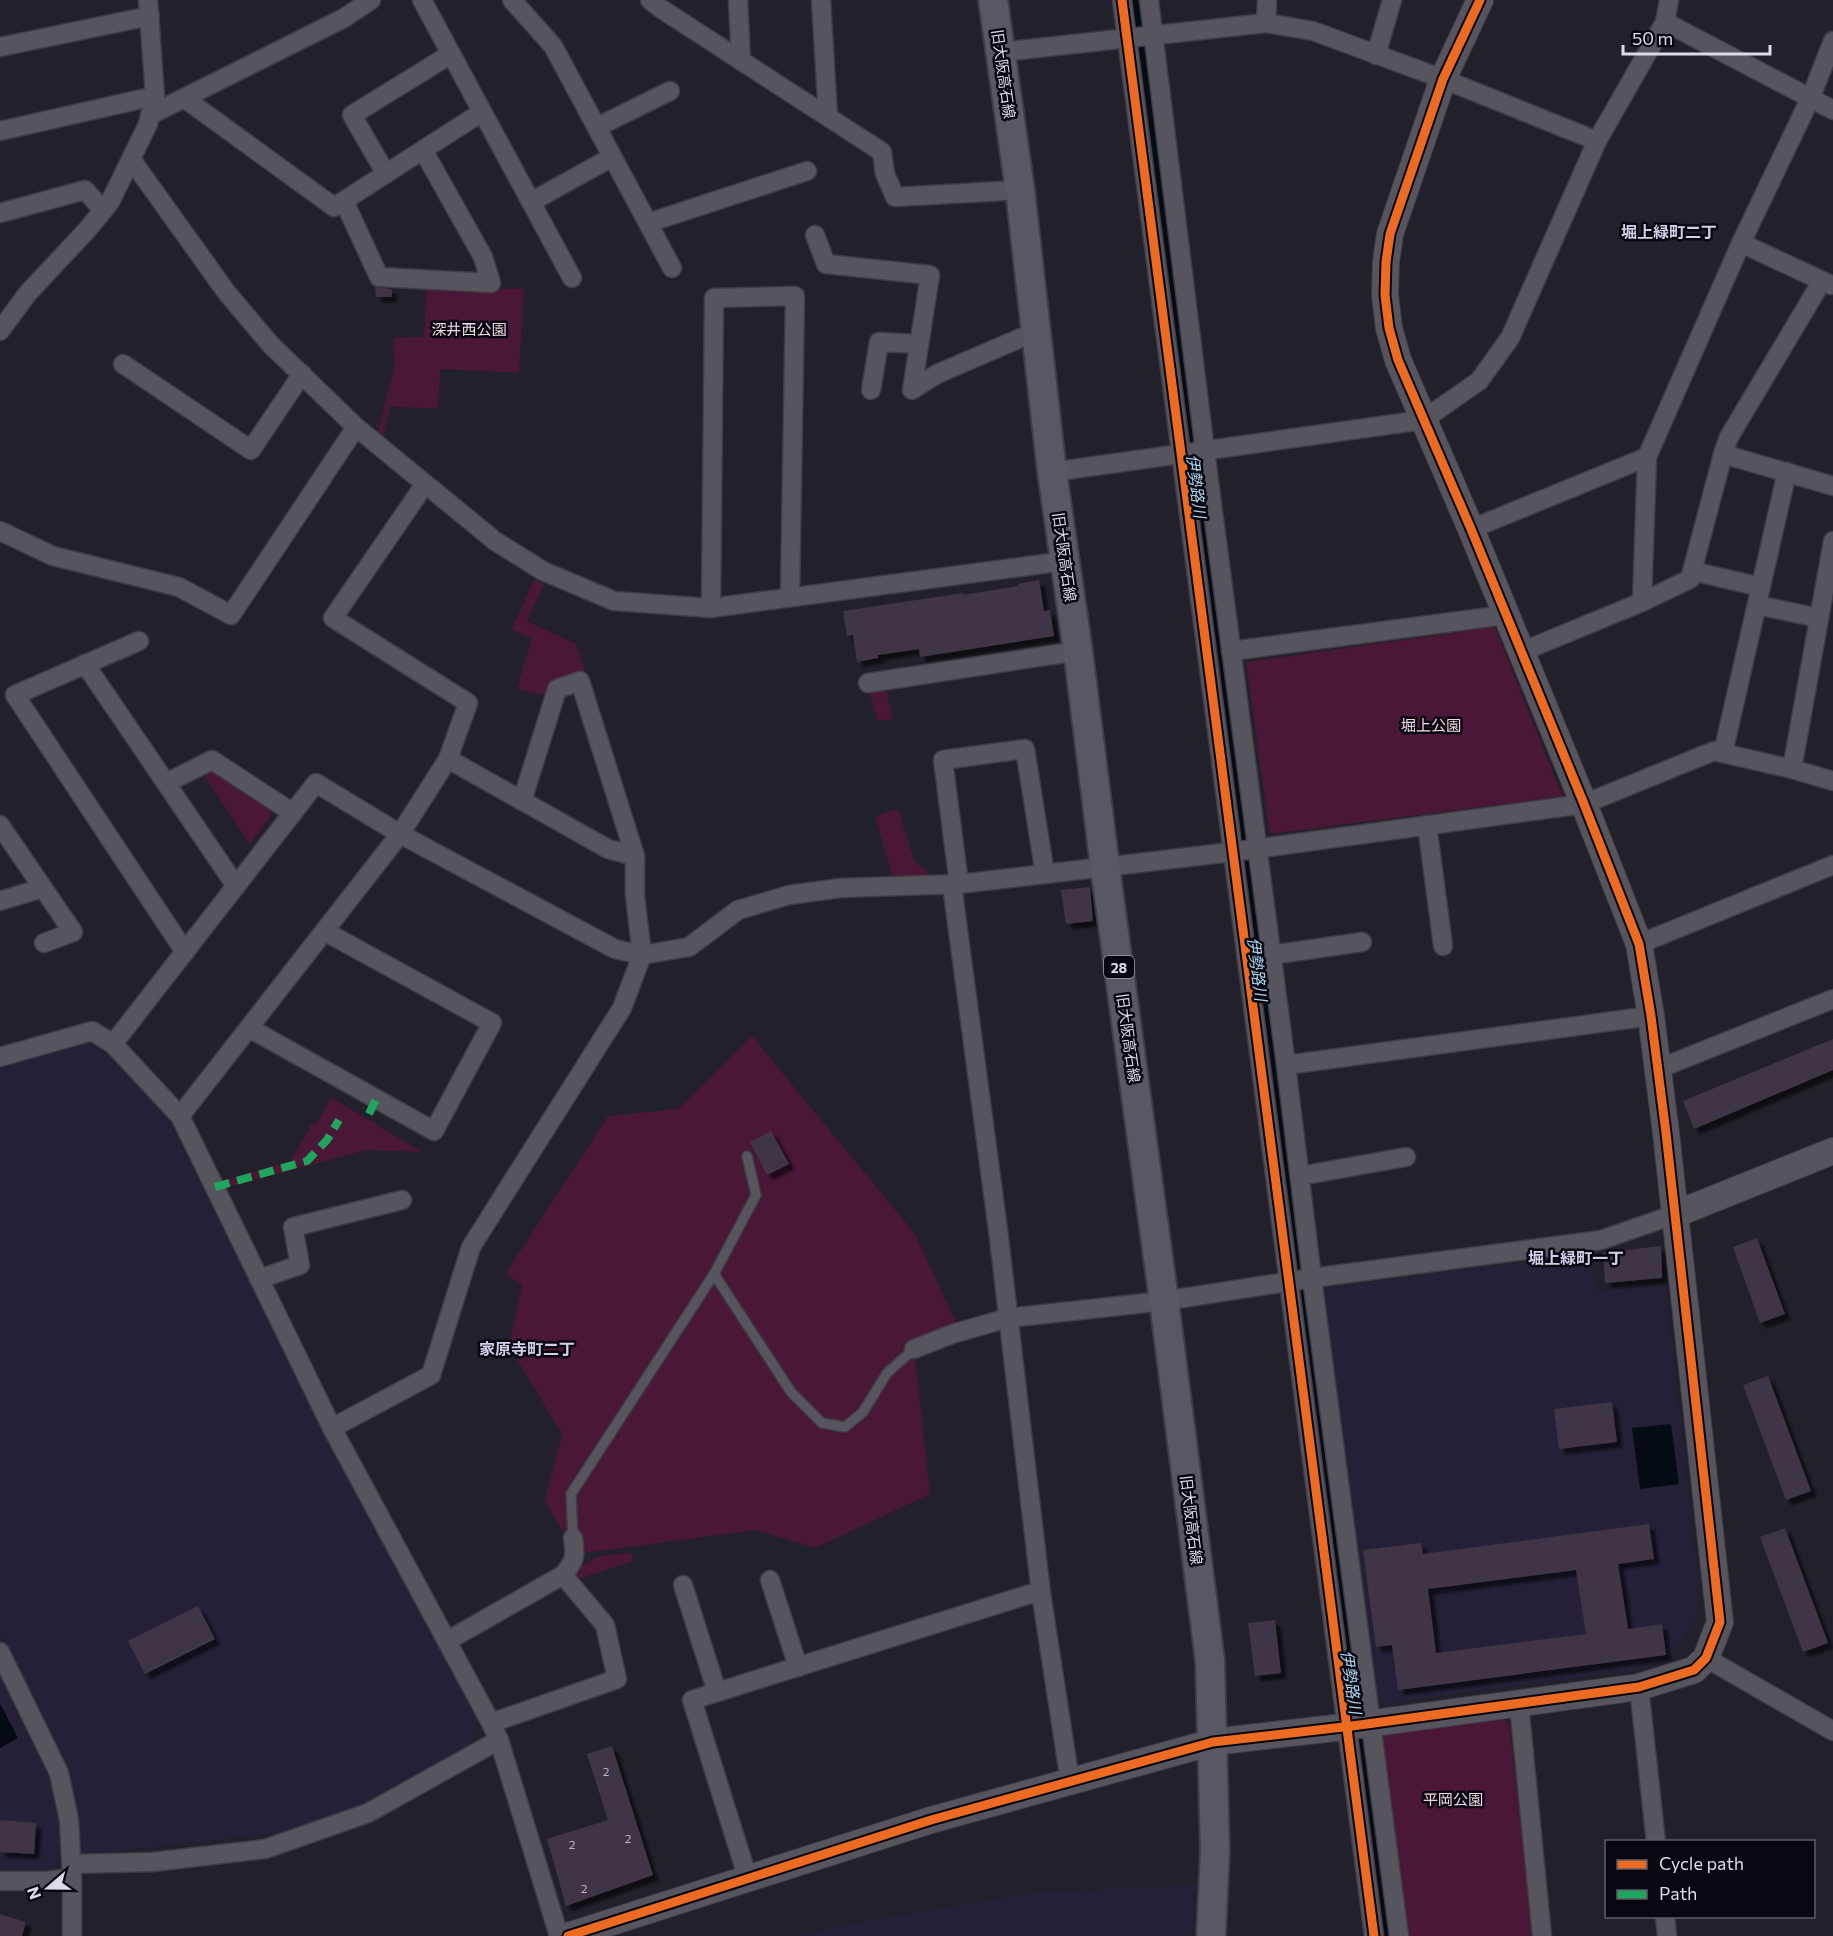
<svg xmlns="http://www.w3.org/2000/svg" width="1833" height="1936" font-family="Commissioner,'Noto Sans JP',sans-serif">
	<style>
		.built { fill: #252038 }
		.green { fill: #4a1736 }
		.water { fill: #050b12 }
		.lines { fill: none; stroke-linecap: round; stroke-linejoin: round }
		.river { stroke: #050b12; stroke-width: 34 }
		.building { fill: #3f3646; fill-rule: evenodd; filter: url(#shadow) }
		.lane-casing { stroke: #3e3c45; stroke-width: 12 }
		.street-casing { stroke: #3e3c45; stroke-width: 21 }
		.secondary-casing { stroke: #3e3c45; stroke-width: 28 }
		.primary-casing { stroke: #3e3c45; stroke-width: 32 }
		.lane { stroke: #56555d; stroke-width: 9 }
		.street { stroke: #56555d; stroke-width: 18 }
		.secondary { stroke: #56555d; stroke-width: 26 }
		.primary { stroke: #585865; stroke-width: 28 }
		.quiet { stroke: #20a55d; stroke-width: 8; stroke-dasharray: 15 8; stroke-linecap: butt }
		.cycleway-casing { stroke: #080710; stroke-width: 13 }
		.cycleway { stroke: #ed6a23; stroke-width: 9 }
		.labels { text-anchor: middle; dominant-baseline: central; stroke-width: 5; stroke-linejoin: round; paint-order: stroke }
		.number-label { font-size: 12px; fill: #b6b2c0 }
		.shield { fill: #080710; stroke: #9d9ba8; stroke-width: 1.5 }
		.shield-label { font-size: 14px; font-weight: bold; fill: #dddbe9 }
		.street-label { font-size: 15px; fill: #dddbe9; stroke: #080710 }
		.park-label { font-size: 15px; fill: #f1dae5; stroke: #080710 }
		.neighbourhood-label { font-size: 16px; font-weight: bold; fill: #d3cfeb; stroke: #080710 }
		.water-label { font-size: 16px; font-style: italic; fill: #acd6f0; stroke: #080710 }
	</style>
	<defs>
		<filter id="shadow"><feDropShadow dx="5.5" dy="5.5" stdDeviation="1.5" flood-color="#0009"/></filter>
	</defs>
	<rect width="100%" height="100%" fill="#22202a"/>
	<g class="built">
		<path d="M 85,1042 L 99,1047 L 129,1076 L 170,1121 L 360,1501 L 478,1717 L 470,1744 L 374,1802 L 298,1830 L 84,1855 L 78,1850 L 78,1821 L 68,1774 L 55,1741 L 0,1633 L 0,1066 Z"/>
		<path d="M 1592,1252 L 1596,1291 L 1665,1284 L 1699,1593 L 1694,1624 L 1665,1660 L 1641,1669 L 1485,1689 L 1384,1704 L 1377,1698 L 1323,1294 L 1329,1288 Z"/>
		<path d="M 0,1674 L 37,1747 L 51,1780 L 60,1821 L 59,1862 L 51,1870 L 0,1869 Z"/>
		<path d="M 1195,1886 L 1191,1936 L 802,1936 L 835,1927 L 1036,1892 Z"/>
	</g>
	<g class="green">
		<path d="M 427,287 L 524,289 L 519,373 L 441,369 L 437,409 L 390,406 L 382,441 L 377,436 L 395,365 L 393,338 L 424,337 Z"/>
		<path d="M 534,580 L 544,584 L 527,621 L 576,644 L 585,671 L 551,681 L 547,696 L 517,689 L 532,639 L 512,629 Z"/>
		<path d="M 1495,627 L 1556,781 L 1564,796 L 1270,834 L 1246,662 Z"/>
		<path d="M 886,690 L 893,719 L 878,721 L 869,692 Z"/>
		<path d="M 204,771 L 212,771 L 270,808 L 271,816 L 250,844 L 202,772 Z"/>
		<path d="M 898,809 L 914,861 L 936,879 L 894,880 L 875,816 Z"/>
		<path d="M 752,1036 L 915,1234 L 956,1323 L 914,1349 L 930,1494 L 815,1548 L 756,1530 L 576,1554 L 545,1501 L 562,1434 L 509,1346 L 522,1286 L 506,1273 L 608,1116 L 678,1109 Z"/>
		<path d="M 331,1097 L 422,1152 L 367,1150 L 227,1187 L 224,1180 L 291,1161 L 312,1123 L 316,1125 Z"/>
		<path d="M 631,1553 L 633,1561 L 578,1579 L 572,1571 L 599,1556 Z"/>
		<path d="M 1502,1718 L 1509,1724 L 1534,1936 L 1408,1936 L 1380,1739 L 1386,1732 Z"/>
	</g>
	<g class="water">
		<path d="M 1671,1424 L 1679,1484 L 1640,1489 L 1632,1428 Z"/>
		<path d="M 0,1703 L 18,1738 L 0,1748 Z"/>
	</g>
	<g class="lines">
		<path class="river" d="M 1135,0 L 1190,422 L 1257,968 L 1332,1554 L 1389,1936"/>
	</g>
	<g class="building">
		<path d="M 375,287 L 392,289 L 392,297 L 376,297 Z"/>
		<path d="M 1039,580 L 1044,611 L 1050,610 L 1054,636 L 920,657 L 919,649 L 878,655 L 878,658 L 857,662 L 853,635 L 847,636 L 843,611 L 963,593 L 963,595 L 1018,586 L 1018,584 Z"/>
		<path d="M 1090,887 L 1093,921 L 1066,924 L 1061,890 Z"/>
		<path d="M 1833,1039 L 1833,1070 L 1694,1129 L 1683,1101 Z"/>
		<path d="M 771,1131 L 789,1164 L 767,1175 L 750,1142 Z"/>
		<path d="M 1757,1238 L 1785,1314 L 1760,1323 L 1733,1247 Z"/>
		<path d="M 1661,1246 L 1662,1278 L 1605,1283 L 1603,1253 Z"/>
		<path d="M 1768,1376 L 1811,1491 L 1786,1500 L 1743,1385 Z"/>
		<path d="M 1612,1402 L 1617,1442 L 1559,1449 L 1554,1409 Z"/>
		<path d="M 1649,1524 L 1654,1559 L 1618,1564 L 1628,1629 L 1662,1624 L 1666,1655 L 1398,1690 L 1392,1645 L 1376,1647 L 1363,1550 L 1421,1543 L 1423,1554 ZM 1576,1570 L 1586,1634 L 1436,1653 L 1428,1589 Z"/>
		<path d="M 1785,1528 L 1828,1643 L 1803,1652 L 1760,1537 Z"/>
		<path d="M 198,1606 L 215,1639 L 145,1674 L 128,1641 Z"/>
		<path d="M 1275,1620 L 1281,1673 L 1255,1676 L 1248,1623 Z"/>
		<path d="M 612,1746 L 653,1875 L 566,1906 L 547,1839 L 608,1820 L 587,1754 Z"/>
		<path d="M 0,1820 L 36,1823 L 34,1854 L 0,1852 Z"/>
		<path d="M 0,1914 L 26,1922 L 22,1936 L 0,1936 Z"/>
	</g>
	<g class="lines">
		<g class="lane-casing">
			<g id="lane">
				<path d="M 714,1274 L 791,1392 L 822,1423 L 845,1427 L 863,1412 L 887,1373 L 914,1349"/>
				<path d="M 573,1538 L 571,1494 L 714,1274 L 756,1195 L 747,1156"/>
			</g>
		</g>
		<g class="street-casing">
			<g id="street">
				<path d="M 422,0 L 572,278"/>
				<path d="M 512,0 L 553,46 L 672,268"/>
				<path d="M 650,0 L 660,8 L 882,152 L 885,174 L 895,197 L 1020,190"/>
				<path d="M 738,0 L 741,61"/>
				<path d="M 821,0 L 828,117"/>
				<path d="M 1122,0 C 1206,645 1284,1291 1374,1936"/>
				<path d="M 1149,0 L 1205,451 L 1286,1065 L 1312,1278 L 1399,1936"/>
				<path d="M 1665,22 L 1833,110"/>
				<path d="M 1266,23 L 1267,0"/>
				<path d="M 1833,41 L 1810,99 L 1741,243 L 1647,457 L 1642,602 L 1690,579 L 1723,454 L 1833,486"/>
				<path d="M 0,47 L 150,16"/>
				<path d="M 1001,52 L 1266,23 L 1313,31 L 1443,79 L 1597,141"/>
				<path d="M 1376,55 L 1392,0"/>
				<path d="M 184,98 L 334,207 L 482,112"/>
				<path d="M 150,115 L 344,18 L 371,0"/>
				<path d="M 597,127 L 670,91"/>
				<path d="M 0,131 L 155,96"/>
				<path d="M 131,159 L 227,293 L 271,345 L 356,427 L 495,541 L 543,571 L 614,601 L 711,608 L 1065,561"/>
				<path d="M 386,174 L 352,115 L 451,54"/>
				<path d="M 344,201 L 379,277 L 491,283 L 483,257 L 423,150"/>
				<path d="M 531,202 L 612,157"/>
				<path d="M 0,213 L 85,190 L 103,210"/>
				<path d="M 648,223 L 807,171"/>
				<path d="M 815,235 L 826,264 L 930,275 L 912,390 L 937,374 L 1037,331"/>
				<path d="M 1741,243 L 1831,285"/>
				<path d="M 0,331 L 28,293 L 87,230 L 110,202 L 148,124 L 155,96 L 148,0"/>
				<path d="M 123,364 L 251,450 L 302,374"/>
				<path d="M 871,390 L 879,342 L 919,344"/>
				<path d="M 1723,454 L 1729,437 L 1822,281"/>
				<path d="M 1052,472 L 1423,420 L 1479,381 L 1510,338 L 1597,141 L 1665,22 L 1669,0"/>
				<path d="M 1471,529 L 1647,457"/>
				<path d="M 0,531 L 53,556 L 179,587 L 231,615 L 356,427"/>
				<path d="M 1833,541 L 1792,769 L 1833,781"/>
				<path d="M 1692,571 L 1761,587"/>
				<path d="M 1757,605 L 1819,618"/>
				<path d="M 711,608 L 714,298 L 795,296 L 790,597"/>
				<path d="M 139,641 L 15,695 L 185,952"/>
				<path d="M 1231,651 L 1505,615"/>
				<path d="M 1521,652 L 1642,602"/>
				<path d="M 85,664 L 236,886"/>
				<path d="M 868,683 L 1078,651"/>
				<path d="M 1723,753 L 1787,472"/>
				<path d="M 448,759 L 608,849 L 635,856"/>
				<path d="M 166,783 L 212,760 L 293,813"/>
				<path d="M 0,825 L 73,932 L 44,943"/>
				<path d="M 1427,825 L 1443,946"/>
				<path d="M 959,884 L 943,760 L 1025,749 L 1045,874"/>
				<path d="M 952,885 L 998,1230 L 1041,1593 L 1070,1781"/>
				<path d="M 0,901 L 43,888"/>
				<path d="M 1639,944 L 1833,865"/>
				<path d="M 1271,955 L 1362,942"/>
				<path d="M 249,1028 L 434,1131 L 492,1023 L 324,931"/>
				<path d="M 113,1044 L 316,783 L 400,834 L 615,949 L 642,955 L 689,947 L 738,910 L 789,895 L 840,888 L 959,884 L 1232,852 L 1584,804 L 1714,751 L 1792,769"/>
				<path d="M 0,1057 L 92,1031 L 113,1044 L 180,1116 L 332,1428 L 491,1723 L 499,1740 L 559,1936"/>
				<path d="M 1286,1065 L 1651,1016"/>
				<path d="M 1658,1069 L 1833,999"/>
				<path d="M 180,1116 L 400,834 L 448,759 L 468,703 L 333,618 L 425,484"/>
				<path d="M 1300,1176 L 1406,1157"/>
				<path d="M 259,1279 L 300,1265 L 293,1227 L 402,1200"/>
				<path d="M 914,1349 L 952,1334 L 1008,1318 L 1164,1301 L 1312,1278 L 1601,1240 L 1676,1214"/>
				<path d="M 332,1428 L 431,1375 L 471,1247 L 622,1008 L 642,955 L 635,896 L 635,856 L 580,681 L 557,689 L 522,801"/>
				<path d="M 770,1580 L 798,1667"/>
				<path d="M 683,1585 L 717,1692"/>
				<path d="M 447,1641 L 563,1575 C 575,1561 576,1556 573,1538"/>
				<path d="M 0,1652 L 59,1773 L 69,1820 L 72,1878 L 72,1936"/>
				<path d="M 1706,1658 L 1833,1731"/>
				<path d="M 1639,1687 L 1656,1842"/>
				<path d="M 1519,1704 L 1542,1936"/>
				<path d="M 491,1723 L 617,1679 L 605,1625 L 563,1575"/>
				<path d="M 72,1864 L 153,1862 L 265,1849 L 368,1813 L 499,1740"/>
				<path d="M 748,1879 L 692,1700 L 1030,1594 L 1041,1593"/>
				<path d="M 0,1881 L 46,1881 L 72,1878"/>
				<path d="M 1665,1916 L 1667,1936"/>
			</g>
		</g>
		<g class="secondary-casing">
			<g id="secondary">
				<path d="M 1676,1214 L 1833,1151"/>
				<path d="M 568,1936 L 931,1820 L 1213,1742 L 1352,1726 L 1639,1687 L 1694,1670 L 1706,1658 L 1720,1622 L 1666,1133 L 1651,1016 L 1639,944 L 1584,804 L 1471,529 L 1398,360 L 1389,328 L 1385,295 L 1386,262 L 1390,234 L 1443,79 L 1480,0"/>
			</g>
		</g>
		<g class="primary-casing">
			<path id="primary" d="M 993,0 L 1020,190 L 1052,472 L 1078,651 L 1105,867 L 1164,1301 L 1210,1661 L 1215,1851 L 1211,1936"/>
		</g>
		<use href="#lane" class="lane"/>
		<use href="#street" class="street"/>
		<use href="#secondary" class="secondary"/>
		<use href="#primary" class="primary"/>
		<g class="quiet">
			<path d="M 369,1114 L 376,1099"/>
			<path d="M 215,1187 L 307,1161 L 327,1140 L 339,1120"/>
		</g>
		<g class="cycleway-casing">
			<g id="cycleway">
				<path d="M 1122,0 C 1206,645 1284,1291 1374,1936"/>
				<path d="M 568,1936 L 931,1820 L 1213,1742 L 1352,1726 L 1639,1687 L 1694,1670 L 1706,1658 L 1720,1622 L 1666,1133 L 1651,1016 L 1639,944 L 1584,804 L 1471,529 L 1398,360 L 1389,328 L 1385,295 L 1386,262 L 1390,234 L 1443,79 L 1480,0"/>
			</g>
		</g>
		<use href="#cycleway" class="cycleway"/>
	</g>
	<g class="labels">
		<g class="number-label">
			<text x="606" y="1771">2</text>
			<text x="628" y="1838">2</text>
			<text x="572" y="1844">2</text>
			<text x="584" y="1888">2</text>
		</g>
		<rect class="shield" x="1104" y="956" width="30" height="22" rx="4.5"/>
		<g class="shield-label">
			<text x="1119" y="967">28</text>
		</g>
		<g class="street-label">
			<text transform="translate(1004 74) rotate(82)">旧大阪高石線</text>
			<text transform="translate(1065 557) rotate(82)">旧大阪高石線</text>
			<text transform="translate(1129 1038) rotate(82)">旧大阪高石線</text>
			<text transform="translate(1192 1520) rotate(83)">旧大阪高石線</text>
		</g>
		<g class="park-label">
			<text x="469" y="329">深井西公園</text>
			<text x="1431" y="725">堀上公園</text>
			<text x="1453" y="1799">平岡公園</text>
		</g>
		<g class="neighbourhood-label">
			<text x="1669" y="231">堀上緑町二丁</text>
			<text x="1576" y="1257">堀上緑町一丁</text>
			<text x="527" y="1348">家原寺町二丁</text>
		</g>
		<g class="water-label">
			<text transform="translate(1197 486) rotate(83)">伊勢路川</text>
			<text transform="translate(1258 969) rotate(83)">伊勢路川</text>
			<text transform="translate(1352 1682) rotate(82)">伊勢路川</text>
		</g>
	</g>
	<rect x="1605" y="1840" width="210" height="78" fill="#080710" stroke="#5d5c67" stroke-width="1.5"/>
	<rect x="1617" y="1860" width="30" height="9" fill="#ed6a23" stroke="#5d5c67" stroke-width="1.5"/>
	<text x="1659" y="1870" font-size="18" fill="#dddbe9">Cycle path</text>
	<rect x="1617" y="1890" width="30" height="9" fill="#20a55d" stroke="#5d5c67" stroke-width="1.5"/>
	<text x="1659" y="1900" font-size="18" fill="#dddbe9">Path</text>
	<g transform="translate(48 1888) rotate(250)" stroke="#080710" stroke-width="4.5" paint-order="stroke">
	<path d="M0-4.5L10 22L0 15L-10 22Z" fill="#dddbe9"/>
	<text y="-9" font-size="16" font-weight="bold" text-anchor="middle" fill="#dddbe9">N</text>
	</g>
	<path d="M1623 45v9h147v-9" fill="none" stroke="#dddbe9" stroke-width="3"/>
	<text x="1632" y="45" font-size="18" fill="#dddbe9" stroke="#080710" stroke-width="4.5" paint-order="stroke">50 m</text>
</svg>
